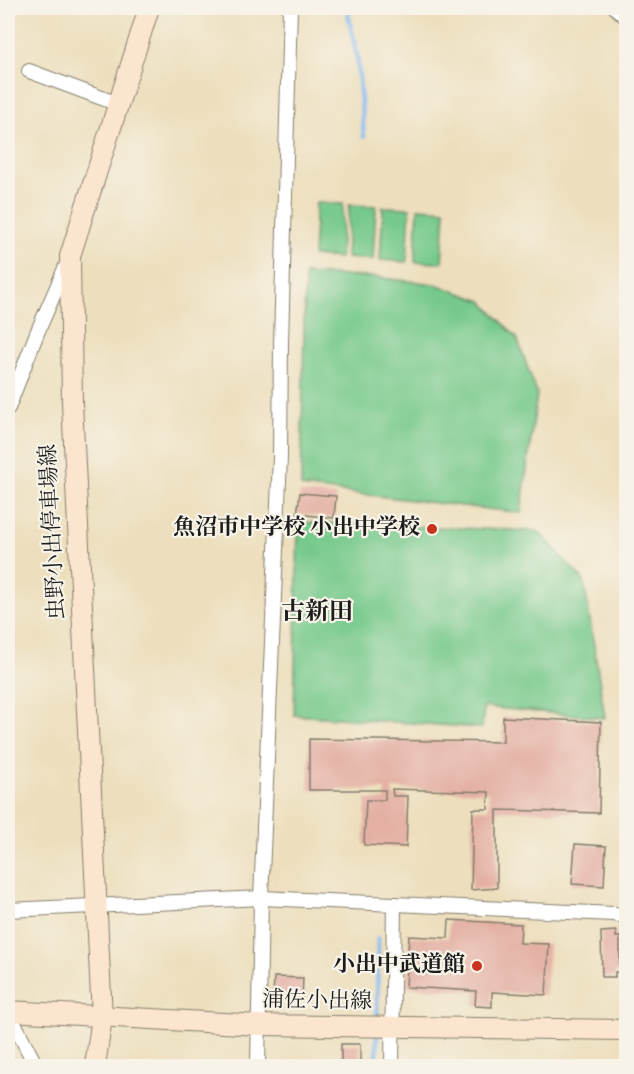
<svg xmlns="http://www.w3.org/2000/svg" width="634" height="1074" font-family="'Sorts Mill Goudy','Noto Serif JP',serif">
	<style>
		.green { fill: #76c98b; stroke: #497254; stroke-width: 1.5 }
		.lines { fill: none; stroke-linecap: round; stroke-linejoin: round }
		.stream { stroke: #81b9f1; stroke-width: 4.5 }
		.building { fill: #e4b0a4 }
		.minor-casing { stroke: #847e6c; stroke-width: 16 }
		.secondary-casing { stroke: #847e6c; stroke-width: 22 }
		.minor { stroke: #fff; stroke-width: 14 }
		.secondary { stroke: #fce5cf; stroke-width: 20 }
		.poi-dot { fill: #c8321e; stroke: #f7f3e8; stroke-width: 2 }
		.labels { text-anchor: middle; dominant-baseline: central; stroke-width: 4.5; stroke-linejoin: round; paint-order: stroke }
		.poi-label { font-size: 22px; font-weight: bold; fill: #1c1c1c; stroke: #f7f3e8; text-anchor: end }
		.street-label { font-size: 22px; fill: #1c1c1c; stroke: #f7f3e8 }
		.neighbourhood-label { font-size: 24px; font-weight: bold; fill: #1c1c1c; stroke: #f7f3e8 }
	</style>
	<rect width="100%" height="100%" fill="#f7f3e8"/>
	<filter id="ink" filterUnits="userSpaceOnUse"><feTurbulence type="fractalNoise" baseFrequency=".0167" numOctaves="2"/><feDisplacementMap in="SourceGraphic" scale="12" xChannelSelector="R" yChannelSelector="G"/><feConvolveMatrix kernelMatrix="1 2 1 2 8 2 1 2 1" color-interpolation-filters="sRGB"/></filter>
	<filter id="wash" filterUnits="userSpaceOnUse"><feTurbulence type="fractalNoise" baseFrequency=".008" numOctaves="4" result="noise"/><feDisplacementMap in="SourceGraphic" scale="24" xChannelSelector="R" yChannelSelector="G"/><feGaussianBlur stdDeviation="1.35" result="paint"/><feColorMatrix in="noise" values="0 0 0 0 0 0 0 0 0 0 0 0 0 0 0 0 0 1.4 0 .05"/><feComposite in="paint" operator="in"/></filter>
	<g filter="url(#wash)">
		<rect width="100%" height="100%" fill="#eddfbd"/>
		<g class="green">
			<path d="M 316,203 L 343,204 L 340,258 L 313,256 Z"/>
			<path d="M 349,205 L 376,206 L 373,260 L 346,258 Z"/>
			<path d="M 383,207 L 410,208 L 407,262 L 380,260 Z"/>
			<path d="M 418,208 L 445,210 L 442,263 L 415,262 Z"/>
			<path d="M 305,274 L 373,277 L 435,284 L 482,301 L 517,338 L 537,394 L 521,513 L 301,487 Z"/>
			<path d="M 298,522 L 538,531 L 584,581 L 605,718 L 484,707 L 482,728 L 294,715 Z"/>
		</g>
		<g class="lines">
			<g class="stream">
				<path d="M 347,8 L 357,56 L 364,137"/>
				<path d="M 377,1022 L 378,938"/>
				<path d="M 377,1066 L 377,1030"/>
			</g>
		</g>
		<g id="blocks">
			<g class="building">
				<path d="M 300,493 L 336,496 L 334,518 L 297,514 Z"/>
				<path d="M 503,717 L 601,722 L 599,813 L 497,810 L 497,888 L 471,890 L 473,809 L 488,809 L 489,792 L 392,789 L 393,796 L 408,796 L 406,847 L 364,845 L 366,800 L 385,800 L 385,790 L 309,790 L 309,739 L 503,742 Z"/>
				<path d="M 575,844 L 606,846 L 604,886 L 572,884 Z"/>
				<path d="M 449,920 L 521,924 L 520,943 L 549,944 L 546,995 L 492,992 L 492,1007 L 475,1006 L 476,991 L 406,987 L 409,936 L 448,938 Z"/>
				<path d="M 616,931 L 616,937 L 620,937 L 620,972 L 615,972 L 615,977 L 602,977 L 601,932 Z"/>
				<path d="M 274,977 L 303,978 L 302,1000 L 273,998 Z"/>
				<rect x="341" y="1044" width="19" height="22"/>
			</g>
		</g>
	</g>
	<g filter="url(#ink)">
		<use href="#blocks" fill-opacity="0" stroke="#847e6c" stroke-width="1.5"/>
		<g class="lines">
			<g class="minor-casing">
				<g id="minor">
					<path d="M 616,8 L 626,17"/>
					<path d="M 29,71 L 118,104"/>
					<path d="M 8,408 L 37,333 L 67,264"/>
					<path d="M 8,910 L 261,898 L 614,914 L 626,916"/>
					<path d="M 8,1011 L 36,1066"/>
					<path d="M 258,1066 L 261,898 L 280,457 L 281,343 L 290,8"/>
					<path d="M 392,1066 L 394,904"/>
				</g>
			</g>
			<g class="secondary-casing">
				<g id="secondary">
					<path d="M 8,1011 L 259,1025 L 626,1030"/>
					<path d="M 95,1066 L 102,1017 L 72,403 L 70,256 L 149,8"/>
				</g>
			</g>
			<use href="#minor" class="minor"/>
			<use href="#secondary" class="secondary"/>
		</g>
	</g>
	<g class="poi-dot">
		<circle cx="432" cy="529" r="6"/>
		<circle cx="477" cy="966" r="6"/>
	</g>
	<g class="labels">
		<g class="poi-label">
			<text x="420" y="529">魚沼市中学校 小出中学校</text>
			<text x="465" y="966">小出中武道館</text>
		</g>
		<g class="street-label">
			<text transform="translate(54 532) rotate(-93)">虫野小出停車場線</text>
			<text transform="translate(317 1002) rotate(1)">浦佐小出線</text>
		</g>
		<g class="neighbourhood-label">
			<text x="317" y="613">古新田</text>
		</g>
	</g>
	<rect width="634" height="1074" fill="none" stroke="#f7f3e8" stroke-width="30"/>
</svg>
